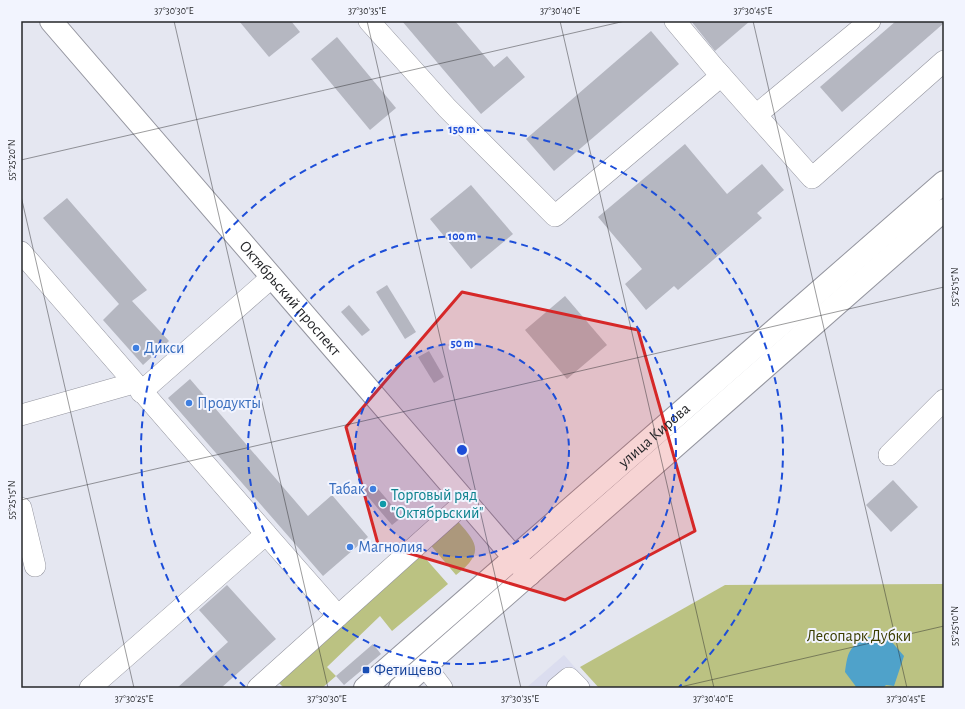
<svg xmlns="http://www.w3.org/2000/svg" width="965" height="709" font-family="'Alegreya Sans',sans-serif">
	<style>
		.built { fill: #dbddef }
		.green { fill: #bbc282 }
		.water { fill: #4fa2ca }
		.building { fill: #b5b7c1 }
		.lines { fill: none; stroke-linecap: round; stroke-linejoin: round }
		.minor-casing { stroke: #94959f; stroke-width: 22 }
		.major-casing { stroke: #94959f; stroke-width: 24 }
		.minor { stroke: #fff; stroke-width: 21 }
		.major { stroke: #fff; stroke-width: 22 }
		.marked { fill: #d62828; fill-opacity: 0.2; stroke: #d62828; stroke-width: 3; stroke-linejoin: round }
		.ticks { fill: none; stroke: #252629; stroke-width: 1; stroke-opacity: 0.45 }
		.ring { fill: none; stroke: #1d4ed8; stroke-width: 2; stroke-dasharray: 7 5 }
		.shop-dot { fill: #3f7fe0; stroke: #f2f4fe; stroke-width: 1.5 }
		.culture-dot { fill: #0f9aa8; stroke: #f2f4fe; stroke-width: 1.5 }
		.transit-dot { fill: #1a4fb4; stroke: #f2f4fe; stroke-width: 1.5 }
		.labels { text-anchor: middle; dominant-baseline: central; stroke-width: 4; stroke-linejoin: round; paint-order: stroke }
		.street-label { font-size: 16px; fill: #252629; stroke: #f2f4fe }
		.shop-label { font-size: 16px; fill: #366cbe; stroke: #f2f4fe; text-anchor: start }
		.culture-label { font-size: 16px; fill: #0d838f; stroke: #f2f4fe; text-anchor: start }
		.park-label { font-size: 16px; fill: #3a3d00; stroke: #f2f4fe }
		.transit-label { font-size: 16px; fill: #164399; stroke: #f2f4fe; text-anchor: start }
		.centre { fill: #1d4ed8; stroke: #f2f4fe; stroke-width: 2 }
		.ring-label { font-size: 12px; text-anchor: middle; font-weight: bold; fill: #1d4ed8; stroke: #f2f4fe; stroke-width: 4; stroke-linejoin: round; paint-order: stroke }
		.neatline { fill: none; stroke: #252629; stroke-width: 1.5 }
		.ticks-label { font-size: 10px; text-anchor: middle; fill: #252629 }
	</style>
	<rect width="100%" height="100%" fill="#e5e7f1"/>
	<path class="built" d="M 564,655 L 593,688 L 526,688 Z"/>
	<g class="green">
		<path d="M 454,517 C 476,542 487,551 456,575 L 427,541 Z"/>
		<path d="M 418,550 L 448,584 L 392,631 L 380,616 L 327,667 L 336,676 L 322,688 L 284,688 L 276,680 Z"/>
		<path d="M 944,584 L 944,688 L 599,688 L 580,667 L 725,585 Z"/>
	</g>
	<path class="water" d="M 868,637 L 890,640 L 904,656 L 894,686 L 886,685 L 883,688 L 857,688 L 845,672 C 848,651 849,647 868,637 Z"/>
	<g class="building">
		<path d="M 239,21 L 291,21 L 300,32 L 269,57 Z"/>
		<path d="M 402,21 L 455,21 L 494,67 L 507,56 L 525,77 L 481,114 Z"/>
		<path d="M 691,21 L 750,21 L 715,51 Z"/>
		<path d="M 896,21 L 944,21 L 944,23 L 842,112 L 820,87 Z"/>
		<path d="M 651,31 L 679,64 L 554,171 L 526,139 Z"/>
		<path d="M 337,37 L 396,108 L 370,130 L 311,59 Z"/>
		<path d="M 685,144 L 727,194 L 762,164 L 784,190 L 757,213 L 762,218 L 678,290 L 674,286 L 646,310 L 625,284 L 642,269 L 598,217 Z"/>
		<path d="M 471,185 L 513,234 L 471,269 L 430,219 Z"/>
		<path d="M 67,198 L 147,290 L 132,301 L 169,341 L 143,365 L 103,320 L 119,304 L 43,218 Z"/>
		<path d="M 387,285 L 416,332 L 405,339 L 376,292 Z"/>
		<path d="M 565,296 L 607,345 L 567,379 L 525,330 Z"/>
		<path d="M 349,305 L 370,330 L 362,336 L 341,312 Z"/>
		<path d="M 429,351 L 444,377 L 434,383 L 418,357 Z"/>
		<path d="M 190,379 L 308,516 L 332,495 L 368,537 L 323,576 L 168,398 Z"/>
		<path d="M 893,480 L 918,507 L 891,532 L 866,505 Z"/>
		<path d="M 373,483 L 402,517 L 392,525 L 363,491 Z"/>
		<path d="M 227,585 L 276,639 L 221,688 L 177,688 L 228,642 L 199,610 Z"/>
		<path d="M 373,644 L 381,654 L 344,685 L 336,676 Z"/>
	</g>
	<g class="lines">
		<g class="minor-casing">
			<g id="minor">
				<path d="M 369,21 L 447,108 L 555,216 L 721,76 L 675,21"/>
				<path d="M 717,71 L 756,115 L 870,21"/>
				<path d="M 756,115 L 812,178 L 944,61"/>
				<path d="M 21,252 L 266,534"/>
				<path d="M 141,392 L 272,277"/>
				<path d="M 21,415 L 134,383"/>
				<path d="M 889,455 L 944,400"/>
				<path d="M 21,508 L 35,566"/>
				<path d="M 425,666 L 442,688"/>
				<path d="M 90,688 L 266,534 L 338,616"/>
				<path d="M 258,688 L 465,502"/>
				<path d="M 557,688 L 569,678 L 579,688"/>
			</g>
		</g>
		<g class="major-casing">
			<g id="major">
				<path id="s1" d="M 51,21 L 529,575"/>
				<path id="s2" d="M 365,688 L 944,182"/>
				<path d="M 400,688 L 944,210"/>
			</g>
		</g>
		<use href="#minor" class="minor"/>
		<use href="#major" class="major"/>
	</g>
	<path class="marked" d="M 462,292 L 638,330 L 695,531 L 565,600 L 378,544 L 346,427 Z"/>
	<path class="ticks" d="M 174,21 L 328,688M 367,21 L 521,688M 560,21 L 714,688M 753,21 L 907,688M 21,160 L 625,21M 21,196 L 134,688M 21,500 L 944,287M 676,688 L 944,626"/>
	<circle cx="462" cy="450" r="107" fill="#1d4ed8" fill-opacity=".12"/>
	<g class="ring">
		<circle cx="462" cy="450" r="107"/>
		<circle cx="462" cy="450" r="214"/>
		<path d="M245 687A321 321 0 1 1 679 687"/>
	</g>
	<g class="shop-dot">
		<circle cx="136" cy="348" r="4"/>
		<circle cx="189" cy="403" r="4"/>
		<circle cx="373" cy="489" r="4"/>
		<circle cx="350" cy="547" r="4"/>
	</g>
	<circle class="culture-dot" cx="383" cy="504" r="4"/>
	<rect class="transit-dot" x="362" y="666" width="8" height="8" rx="2"/>
	<g class="labels">
		<g class="street-label">
			<text stroke="none"><textPath href="#s1" startOffset="366">Октябрьский проспект</textPath></text>
			<text stroke="none"><textPath href="#s2" startOffset="384">улица Кирова</textPath></text>
		</g>
		<g class="shop-label">
			<text x="144" y="348">Дикси</text>
			<text x="197" y="403">Продукты</text>
			<text x="365" y="489" text-anchor="end">Табак</text>
			<text x="358" y="547">Магнолия</text>
		</g>
		<g class="culture-label">
			<text x="391" y="495">Торговый ряд<tspan x="391" dy="18">"Октябрьский"</tspan></text>
		</g>
		<g class="park-label">
			<text x="859" y="636">Лесопарк Дубки</text>
		</g>
		<g class="transit-label">
			<text x="374" y="670">Фетищево</text>
		</g>
	</g>
	<circle cx="462" cy="450" r="6" class="centre"/>
	<g class="ring-label">
		<text x="462" y="133">150 m</text>
		<text x="462" y="240">100 m</text>
		<text x="462" y="347">50 m</text>
	</g>
	<rect width="965" height="709" fill="none" stroke="#f2f4fe" stroke-width="44"/>
	<rect x="22" y="22" width="921" height="665" class="neatline"/>
	<g class="ticks-label">
		<text x="174" y="14">37°30'30"E</text>
		<text x="367" y="14">37°30'35"E</text>
		<text x="560" y="14">37°30'40"E</text>
		<text x="753" y="14">37°30'45"E</text>
		<text transform="translate(11 160) rotate(-90)" y="4">55°25'20"N</text>
		<text transform="translate(954 287) rotate(-90)" y="4">55°25'15"N</text>
		<text transform="translate(11 500) rotate(-90)" y="4">55°25'15"N</text>
		<text transform="translate(954 626) rotate(-90)" y="4">55°25'10"N</text>
		<text x="134" y="702">37°30'25"E</text>
		<text x="327" y="702">37°30'30"E</text>
		<text x="520" y="702">37°30'35"E</text>
		<text x="713" y="702">37°30'40"E</text>
		<text x="906" y="702">37°30'45"E</text>
	</g>
</svg>
